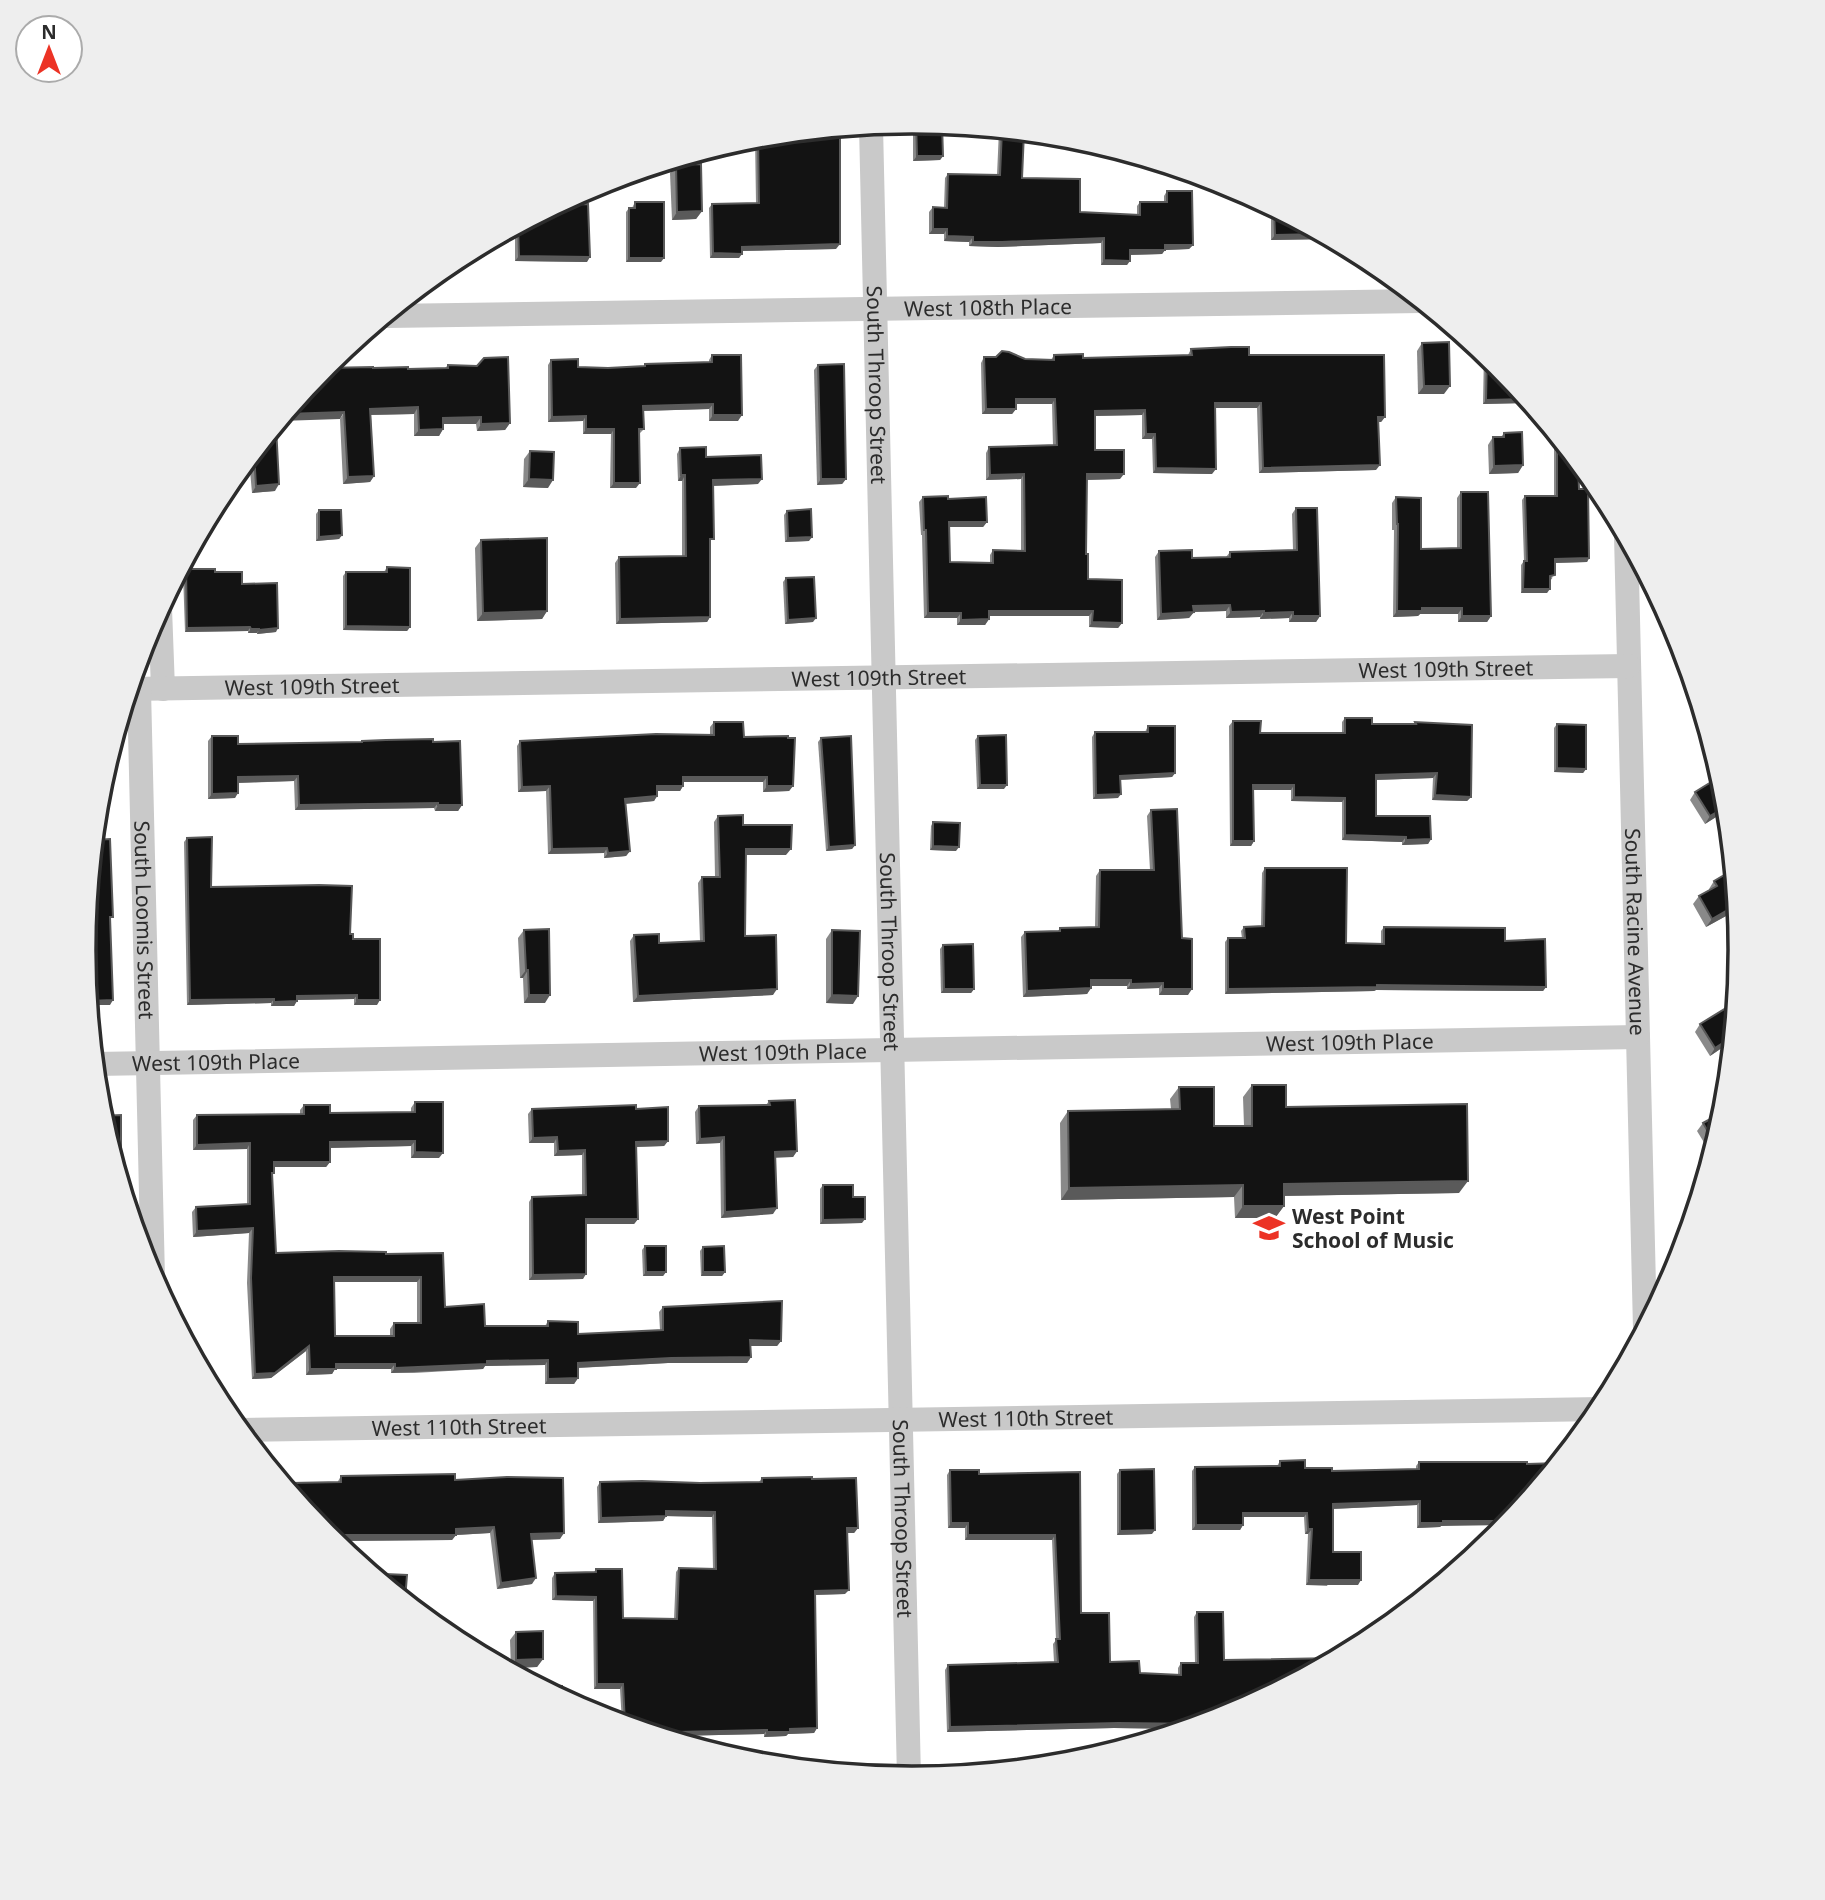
<svg xmlns="http://www.w3.org/2000/svg" width="1825" height="1900" font-family="'Noto Sans',sans-serif">
	<style>
		.green { fill: #e0ebd8 }
		.lines { fill: none; stroke-linecap: round; stroke-linejoin: round }
		.minor { stroke: #c9c9c9; stroke-width: 24 }
		.wall { fill: #898989; fill-rule: evenodd }
		.shaded-wall { fill: #5a5a5a }
		.building { fill: #131313; stroke: #5a5a5a; stroke-width: 2; fill-rule: evenodd }
		.labels { text-anchor: middle; dominant-baseline: central; stroke-width: 7; stroke-linejoin: round; paint-order: stroke }
		.street-label { font-size: 21px; fill: #2c2c2c; stroke: #fff }
		.poi-label { font-size: 21px; font-weight: bold; fill: #2c2c2c; stroke: #fff; text-anchor: start }
		.rim { fill: none; stroke: #2c2c2c; stroke-width: 3.5 }
	</style>
	<rect width="100%" height="100%" fill="#fff"/>
	<path class="green" d="M 150,627 C 150,644 154,665 136,671 Z"/>
	<g class="lines">
		<g class="minor">
			<path id="s1" d="M 871,126 L 909,1778"/>
			<path id="s2" d="M 386,316 L 1421,301"/>
			<path id="s3" d="M 1626,535 L 1645,1329"/>
			<path d="M 160,608 L 163,689"/>
			<path id="s4" d="M 130,689 L 1629,666"/>
			<path id="s5" d="M 139,689 L 153,1278"/>
			<path id="s6" d="M 95,1064 L 1638,1037"/>
			<path id="s7" d="M 240,1430 L 1602,1409"/>
		</g>
	</g>
	<g class="wall">
		<path d="M 913,122 L 942,124 L 943,156 L 940,160 L 913,161 Z"/>
		<path d="M 840,129 L 836,249 L 742,251 L 739,258 L 710,258 L 709,208 L 712,204 L 756,203 L 755,137 Z"/>
		<path d="M 999,130 L 1024,132 L 1022,178 L 1080,212 L 1137,215 L 1137,206 L 1140,202 L 1164,202 L 1164,196 L 1167,191 L 1193,245 L 1189,249 L 1165,250 L 1162,254 L 1130,255 L 1127,265 L 1101,265 L 1101,243 L 998,247 L 969,246 L 969,242 L 944,241 L 944,234 L 929,234 L 929,212 L 933,207 L 944,208 L 945,178 L 948,174 L 997,175 Z"/>
		<path d="M 676,165 L 702,211 L 696,219 L 672,220 L 670,173 Z"/>
		<path d="M 635,202 L 661,262 L 626,262 L 626,212 L 629,208 L 632,208 Z"/>
		<path d="M 558,204 L 587,262 L 515,261 L 515,228 Z"/>
		<path d="M 1271,207 L 1331,239 L 1271,240 Z"/>
		<path d="M 1422,343 L 1444,394 L 1418,394 L 1417,351 Z"/>
		<path d="M 1191,349 L 1249,355 L 1385,417 L 1381,422 L 1378,422 L 1376,470 L 1259,473 L 1257,408 L 1215,408 L 1212,474 L 1153,473 L 1152,439 L 1142,439 L 1142,415 L 1095,416 L 1095,450 L 1120,479 L 1086,480 L 1086,554 L 1088,579 L 1122,623 L 1118,628 L 1089,627 L 1089,616 L 989,616 L 989,619 L 985,625 L 957,625 L 957,618 L 924,618 L 922,535 L 921,535 L 919,502 L 923,497 L 948,499 L 987,522 L 983,527 L 949,527 L 950,562 L 990,563 L 990,555 L 993,550 L 1021,551 L 1021,479 L 986,480 L 986,453 L 989,447 L 1053,446 L 1052,404 L 1016,404 L 1016,409 L 1012,414 L 982,414 L 981,363 L 984,357 L 1051,360 L 1054,355 L 1083,358 L 1188,355 Z"/>
		<path d="M 1484,352 L 1499,364 L 1543,419 L 1528,418 L 1528,403 L 1483,404 Z"/>
		<path d="M 712,355 L 738,421 L 709,421 L 709,409 L 643,411 L 644,429 L 639,434 L 636,488 L 610,488 L 611,434 L 583,434 L 583,421 L 548,422 L 548,365 L 551,360 L 578,367 L 608,368 L 643,367 L 645,364 L 709,362 L 709,360 Z"/>
		<path d="M 448,365 L 510,423 L 505,430 L 477,431 L 476,424 L 443,424 L 443,429 L 439,436 L 414,436 L 414,414 L 371,415 L 374,476 L 370,482 L 343,484 L 340,419 L 373,368 L 445,368 Z"/>
		<path d="M 818,365 L 846,479 L 842,484 L 817,485 L 814,370 Z"/>
		<path d="M 278,424 L 276,427 L 275,491 L 252,493 L 249,459 Z"/>
		<path d="M 1504,433 L 1523,465 L 1518,473 L 1489,474 L 1488,445 L 1493,437 L 1501,437 Z"/>
		<path d="M 1554,433 L 1578,462 L 1579,489 L 1589,558 L 1587,562 L 1555,563 L 1552,579 L 1550,580 L 1547,593 L 1521,593 L 1521,565 L 1524,561 L 1522,500 L 1525,496 L 1554,496 Z"/>
		<path d="M 680,448 L 706,457 L 758,484 L 713,486 L 710,544 L 710,617 L 707,622 L 616,624 L 615,563 L 619,557 L 682,556 L 682,481 L 678,481 L 677,454 Z"/>
		<path d="M 530,451 L 548,488 L 523,487 L 524,459 Z"/>
		<path d="M 1461,492 L 1491,616 L 1487,622 L 1458,622 L 1458,614 L 1420,614 L 1418,616 L 1393,617 L 1394,530 L 1392,530 L 1392,503 L 1396,497 L 1421,549 L 1457,549 L 1457,498 Z"/>
		<path d="M 1296,508 L 1320,616 L 1316,622 L 1289,622 L 1289,618 L 1260,619 L 1260,617 L 1226,618 L 1226,611 L 1194,612 L 1189,618 L 1157,620 L 1155,557 L 1159,551 L 1192,558 L 1226,557 L 1230,552 L 1293,550 L 1292,514 Z"/>
		<path d="M 319,510 L 342,535 L 339,539 L 316,541 L 316,514 Z"/>
		<path d="M 787,511 L 809,541 L 785,542 L 784,515 Z"/>
		<path d="M 481,540 L 547,611 L 542,619 L 477,621 L 475,548 Z"/>
		<path d="M 387,567 L 410,627 L 407,631 L 343,630 L 343,576 L 346,572 L 384,572 Z"/>
		<path d="M 186,569 L 215,572 L 242,584 L 276,632 L 257,634 L 257,633 L 248,633 L 248,631 L 185,632 L 183,573 Z"/>
		<path d="M 786,578 L 813,622 L 785,624 L 783,582 Z"/>
		<path d="M 1345,718 L 1372,724 L 1413,724 L 1415,722 L 1471,797 L 1467,801 L 1432,800 L 1433,778 L 1376,780 L 1376,816 L 1431,839 L 1428,844 L 1402,845 L 1402,842 L 1342,840 L 1342,802 L 1291,801 L 1291,790 L 1254,790 L 1254,841 L 1251,846 L 1230,846 L 1229,726 L 1233,721 L 1260,733 L 1342,733 L 1342,722 Z"/>
		<path d="M 714,722 L 744,737 L 793,786 L 789,791 L 763,792 L 763,782 L 683,782 L 683,786 L 680,791 L 657,791 L 657,796 L 654,801 L 626,804 L 630,851 L 626,856 L 604,858 L 604,853 L 548,854 L 546,791 L 518,792 L 517,746 L 520,741 L 710,735 L 710,727 Z"/>
		<path d="M 1557,724 L 1586,769 L 1583,773 L 1554,772 L 1554,728 Z"/>
		<path d="M 1148,726 L 1175,773 L 1172,777 L 1120,780 L 1118,798 L 1093,799 L 1092,737 L 1095,732 L 1145,732 Z"/>
		<path d="M 212,736 L 238,744 L 361,742 L 362,741 L 433,742 L 462,805 L 458,811 L 435,811 L 434,808 L 295,810 L 294,781 L 238,783 L 235,798 L 208,799 L 208,741 Z"/>
		<path d="M 978,736 L 1004,789 L 977,789 L 975,740 Z"/>
		<path d="M 821,738 L 855,845 L 852,849 L 826,851 L 818,742 Z"/>
		<path d="M 1721,774 L 1725,789 L 1727,810 L 1705,824 L 1690,800 L 1695,792 L 1716,779 Z"/>
		<path d="M 1151,810 L 1182,938 L 1188,995 L 1159,995 L 1159,988 L 1127,989 L 1127,986 L 1091,986 L 1091,988 L 1087,994 L 1023,997 L 1021,937 L 1025,932 L 1058,931 L 1060,928 L 1095,927 L 1096,876 L 1100,870 L 1150,870 L 1147,816 Z"/>
		<path d="M 718,816 L 743,825 L 786,855 L 746,855 L 745,936 L 773,995 L 633,1002 L 630,941 L 634,935 L 659,943 L 700,941 L 698,883 L 702,877 L 715,877 L 714,822 Z"/>
		<path d="M 933,822 L 956,851 L 930,850 L 931,826 Z"/>
		<path d="M 187,838 L 211,887 L 350,934 L 377,1005 L 354,1005 L 354,999 L 297,1000 L 294,1006 L 271,1006 L 271,1003 L 187,1005 L 184,842 Z"/>
		<path d="M 1265,868 L 1346,943 L 1381,944 L 1381,931 L 1384,927 L 1505,941 L 1546,987 L 1543,991 L 1376,990 L 1374,991 L 1225,994 L 1225,942 L 1228,938 L 1242,938 L 1241,931 L 1244,927 L 1261,926 L 1262,873 Z"/>
		<path d="M 1733,870 L 1737,906 L 1730,910 L 1726,916 L 1706,927 L 1693,904 L 1699,896 L 1709,890 L 1709,889 L 1714,881 Z"/>
		<path d="M 524,930 L 545,1003 L 524,1003 L 523,978 L 520,978 L 518,938 Z"/>
		<path d="M 832,930 L 853,1004 L 826,1003 L 826,939 Z"/>
		<path d="M 943,945 L 974,989 L 971,993 L 941,993 L 940,949 Z"/>
		<path d="M 1700,1024 L 1732,1041 L 1710,1056 L 1695,1032 Z"/>
		<path d="M 1252,1085 L 1286,1107 L 1459,1193 L 1284,1196 L 1284,1206 L 1275,1218 L 1235,1218 L 1234,1197 L 1061,1200 L 1060,1123 L 1068,1111 L 1171,1109 L 1170,1099 L 1179,1087 L 1214,1126 L 1244,1126 L 1243,1097 Z"/>
		<path d="M 769,1101 L 797,1151 L 793,1157 L 775,1157 L 773,1214 L 721,1218 L 720,1143 L 696,1144 L 695,1112 L 699,1106 L 766,1105 Z"/>
		<path d="M 415,1102 L 439,1158 L 411,1158 L 411,1146 L 330,1148 L 330,1162 L 326,1167 L 274,1167 L 272,1176 L 276,1253 L 443,1253 L 445,1307 L 485,1326 L 545,1326 L 548,1321 L 578,1334 L 660,1330 L 659,1312 L 663,1307 L 781,1341 L 777,1346 L 750,1346 L 751,1357 L 747,1363 L 668,1363 L 578,1368 L 578,1378 L 574,1384 L 545,1384 L 545,1365 L 485,1366 L 483,1369 L 414,1373 L 391,1373 L 391,1369 L 335,1369 L 332,1374 L 306,1375 L 306,1351 L 271,1378 L 252,1379 L 247,1283 L 249,1233 L 193,1237 L 192,1212 L 196,1207 L 247,1204 L 247,1149 L 193,1150 L 193,1120 L 197,1115 L 300,1114 L 300,1110 L 304,1105 L 330,1113 L 411,1112 L 411,1108 ZM 334,1282 L 417,1282 L 417,1323 L 394,1323 L 390,1329 L 390,1336 L 335,1336 Z"/>
		<path d="M 532,1109 L 636,1109 L 668,1141 L 664,1146 L 636,1147 L 638,1219 L 634,1224 L 586,1224 L 583,1279 L 529,1280 L 529,1202 L 532,1197 L 582,1195 L 582,1155 L 554,1156 L 554,1143 L 529,1143 L 528,1114 Z"/>
		<path d="M 1725,1111 L 1712,1154 L 1711,1154 L 1697,1131 L 1703,1123 Z"/>
		<path d="M 823,1185 L 853,1197 L 862,1223 L 820,1224 L 820,1189 Z"/>
		<path d="M 645,1246 L 666,1272 L 663,1276 L 643,1276 L 642,1250 Z"/>
		<path d="M 703,1247 L 725,1272 L 722,1276 L 701,1276 L 700,1251 Z"/>
		<path d="M 1280,1461 L 1305,1468 L 1332,1471 L 1416,1469 L 1416,1466 L 1419,1462 L 1441,1526 L 1440,1527 L 1417,1528 L 1417,1505 L 1333,1509 L 1333,1552 L 1358,1585 L 1328,1584 L 1327,1586 L 1306,1585 L 1308,1534 L 1305,1534 L 1304,1517 L 1243,1517 L 1243,1525 L 1240,1530 L 1192,1530 L 1192,1471 L 1195,1467 L 1277,1466 Z"/>
		<path d="M 950,1470 L 979,1474 L 1080,1472 L 1081,1613 L 1110,1662 L 1140,1673 L 1178,1675 L 1178,1668 L 1181,1663 L 1195,1663 L 1194,1617 L 1197,1612 L 1224,1660 L 1229,1716 L 1186,1729 L 1114,1728 L 947,1732 L 945,1670 L 948,1665 L 1054,1662 L 1053,1644 L 1056,1640 L 1052,1540 L 965,1540 L 965,1528 L 948,1528 L 947,1475 Z"/>
		<path d="M 1120,1470 L 1152,1534 L 1117,1535 L 1117,1474 Z"/>
		<path d="M 341,1476 L 455,1480 L 560,1539 L 532,1540 L 532,1584 L 497,1589 L 490,1533 L 456,1535 L 452,1540 L 337,1541 L 335,1543 L 326,1536 L 291,1483 L 337,1483 Z"/>
		<path d="M 762,1478 L 812,1479 L 858,1528 L 854,1533 L 847,1533 L 845,1594 L 815,1595 L 817,1728 L 814,1733 L 788,1734 L 786,1736 L 764,1737 L 764,1734 L 674,1736 L 672,1739 L 622,1723 L 620,1689 L 594,1689 L 593,1601 L 552,1600 L 552,1578 L 555,1573 L 594,1572 L 596,1569 L 623,1618 L 674,1619 L 676,1572 L 679,1568 L 713,1569 L 712,1517 L 666,1516 L 663,1521 L 598,1523 L 597,1487 L 600,1482 L 700,1483 L 759,1482 Z"/>
		<path d="M 516,1632 L 543,1659 L 537,1667 L 511,1668 L 510,1640 Z"/>
	</g>
	<g class="shaded-wall">
		<path d="M 917,156 L 943,156 L 940,160 L 913,161 Z"/>
		<path d="M 702,211 L 696,219 L 672,220 L 677,212 Z"/>
		<path d="M 933,229 L 947,229 L 944,234 L 929,234 Z"/>
		<path d="M 1322,234 L 1331,239 L 1271,240 L 1275,235 Z"/>
		<path d="M 947,236 L 973,237 L 969,242 L 944,241 Z"/>
		<path d="M 1104,238 L 1101,243 L 998,247 L 969,246 L 973,242 Z"/>
		<path d="M 840,244 L 836,249 L 738,251 L 742,247 Z"/>
		<path d="M 1165,245 L 1193,245 L 1189,249 L 1165,250 L 1162,254 L 1127,255 L 1130,250 Z"/>
		<path d="M 713,253 L 742,254 L 739,258 L 710,258 Z"/>
		<path d="M 519,256 L 590,257 L 587,262 L 515,261 Z"/>
		<path d="M 459,257 L 476,257 L 474,261 L 452,262 Z"/>
		<path d="M 629,258 L 664,258 L 661,262 L 626,262 Z"/>
		<path d="M 1104,260 L 1130,261 L 1127,265 L 1101,265 Z"/>
		<path d="M 1424,386 L 1450,386 L 1444,394 L 1418,394 Z"/>
		<path d="M 1016,399 L 1055,399 L 1052,404 L 1012,404 Z"/>
		<path d="M 1527,399 L 1529,401 L 1528,403 L 1483,404 L 1486,400 Z"/>
		<path d="M 1215,403 L 1261,403 L 1257,408 L 1211,408 Z"/>
		<path d="M 713,404 L 709,409 L 639,411 L 643,406 Z"/>
		<path d="M 418,407 L 414,414 L 366,415 L 370,409 Z"/>
		<path d="M 986,409 L 1016,409 L 1012,414 L 982,414 Z"/>
		<path d="M 1145,410 L 1142,415 L 1092,416 L 1095,411 Z"/>
		<path d="M 344,412 L 340,419 L 280,421 L 286,414 Z"/>
		<path d="M 1531,414 L 1540,415 L 1543,419 L 1528,418 Z"/>
		<path d="M 713,415 L 742,415 L 738,421 L 709,421 Z"/>
		<path d="M 586,416 L 583,421 L 548,422 L 552,417 Z"/>
		<path d="M 481,417 L 476,424 L 438,424 L 443,418 Z"/>
		<path d="M 1378,417 L 1385,417 L 1381,422 L 1375,422 Z"/>
		<path d="M 510,423 L 505,430 L 477,431 L 481,424 Z"/>
		<path d="M 443,429 L 439,436 L 414,436 L 419,430 Z"/>
		<path d="M 586,429 L 614,429 L 611,434 L 583,434 Z"/>
		<path d="M 1146,434 L 1155,434 L 1152,439 L 1142,439 Z"/>
		<path d="M 1380,465 L 1376,470 L 1259,473 L 1263,468 Z"/>
		<path d="M 1523,465 L 1518,473 L 1489,474 L 1494,466 Z"/>
		<path d="M 1156,468 L 1216,469 L 1212,474 L 1153,473 Z"/>
		<path d="M 1024,474 L 1021,479 L 986,480 L 990,475 Z"/>
		<path d="M 1087,474 L 1124,474 L 1120,479 L 1083,480 Z"/>
		<path d="M 681,475 L 685,475 L 682,481 L 678,481 Z"/>
		<path d="M 374,476 L 370,482 L 343,484 L 348,477 Z"/>
		<path d="M 529,479 L 553,480 L 548,488 L 523,487 Z"/>
		<path d="M 762,479 L 758,484 L 709,486 L 713,480 Z"/>
		<path d="M 821,479 L 846,479 L 842,484 L 817,485 Z"/>
		<path d="M 614,483 L 640,483 L 636,488 L 610,488 Z"/>
		<path d="M 279,484 L 275,491 L 252,493 L 256,486 Z"/>
		<path d="M 949,522 L 987,522 L 983,527 L 946,527 Z"/>
		<path d="M 342,535 L 339,539 L 316,541 L 319,537 Z"/>
		<path d="M 812,537 L 809,541 L 785,542 L 788,538 Z"/>
		<path d="M 1589,558 L 1587,562 L 1553,563 L 1555,559 Z"/>
		<path d="M 1523,589 L 1550,589 L 1547,593 L 1521,593 Z"/>
		<path d="M 1230,605 L 1226,611 L 1189,612 L 1193,606 Z"/>
		<path d="M 1422,608 L 1462,608 L 1458,614 L 1420,614 L 1418,616 L 1393,617 L 1397,611 Z"/>
		<path d="M 547,611 L 542,619 L 477,621 L 483,613 Z"/>
		<path d="M 989,611 L 1093,611 L 1089,616 L 985,616 Z"/>
		<path d="M 1264,611 L 1260,617 L 1226,618 L 1231,612 Z"/>
		<path d="M 1194,612 L 1189,618 L 1157,620 L 1161,614 Z"/>
		<path d="M 1293,612 L 1289,618 L 1260,619 L 1264,613 Z"/>
		<path d="M 928,613 L 961,613 L 957,618 L 924,618 Z"/>
		<path d="M 1293,616 L 1320,616 L 1316,622 L 1289,622 Z"/>
		<path d="M 1462,616 L 1491,616 L 1487,622 L 1458,622 Z"/>
		<path d="M 710,617 L 707,622 L 616,624 L 620,619 Z"/>
		<path d="M 816,618 L 813,622 L 785,624 L 788,620 Z"/>
		<path d="M 989,619 L 985,625 L 957,625 L 961,620 Z"/>
		<path d="M 1092,622 L 1122,623 L 1118,628 L 1089,627 Z"/>
		<path d="M 346,626 L 410,627 L 407,631 L 343,630 Z"/>
		<path d="M 250,627 L 248,631 L 185,632 L 187,628 Z"/>
		<path d="M 278,628 L 276,632 L 257,634 L 259,630 Z"/>
		<path d="M 251,629 L 259,629 L 257,633 L 248,633 Z"/>
		<path d="M 1557,768 L 1586,769 L 1583,773 L 1554,772 Z"/>
		<path d="M 1175,773 L 1172,777 L 1117,780 L 1120,776 Z"/>
		<path d="M 1437,773 L 1433,778 L 1373,780 L 1376,775 Z"/>
		<path d="M 298,776 L 294,781 L 234,783 L 238,777 Z"/>
		<path d="M 683,777 L 767,777 L 763,782 L 679,782 Z"/>
		<path d="M 980,785 L 1007,785 L 1004,789 L 977,789 Z"/>
		<path d="M 1253,785 L 1294,785 L 1291,790 L 1250,790 Z"/>
		<path d="M 550,786 L 546,791 L 518,792 L 522,787 Z"/>
		<path d="M 657,786 L 683,786 L 680,791 L 653,791 Z"/>
		<path d="M 767,786 L 793,786 L 789,791 L 763,792 Z"/>
		<path d="M 112,791 L 109,796 L 99,796 L 100,792 Z"/>
		<path d="M 238,793 L 235,798 L 208,799 L 212,794 Z"/>
		<path d="M 1121,794 L 1118,798 L 1093,799 L 1096,795 Z"/>
		<path d="M 1435,795 L 1471,797 L 1467,801 L 1432,800 Z"/>
		<path d="M 657,796 L 654,801 L 622,804 L 625,799 Z"/>
		<path d="M 1294,797 L 1345,798 L 1342,802 L 1291,801 Z"/>
		<path d="M 438,803 L 434,808 L 295,810 L 299,805 Z"/>
		<path d="M 438,805 L 462,805 L 458,811 L 435,811 Z"/>
		<path d="M 1727,806 L 1727,810 L 1705,824 L 1710,816 Z"/>
		<path d="M 1345,835 L 1406,837 L 1402,842 L 1342,840 Z"/>
		<path d="M 1431,839 L 1428,844 L 1402,845 L 1406,840 Z"/>
		<path d="M 1233,841 L 1254,841 L 1251,846 L 1230,846 Z"/>
		<path d="M 855,845 L 852,849 L 826,851 L 829,847 Z"/>
		<path d="M 933,846 L 959,847 L 956,851 L 930,850 Z"/>
		<path d="M 607,848 L 604,853 L 548,854 L 552,849 Z"/>
		<path d="M 746,849 L 791,849 L 786,855 L 741,855 Z"/>
		<path d="M 630,851 L 626,856 L 604,858 L 608,853 Z"/>
		<path d="M 1736,902 L 1737,906 L 1730,910 L 1726,916 L 1706,927 L 1712,919 Z"/>
		<path d="M 526,970 L 528,970 L 523,978 L 520,978 Z"/>
		<path d="M 1091,980 L 1131,980 L 1127,986 L 1087,986 Z"/>
		<path d="M 1163,983 L 1159,988 L 1127,989 L 1131,984 Z"/>
		<path d="M 1377,985 L 1546,987 L 1543,991 L 1376,990 L 1374,991 L 1225,994 L 1228,989 Z"/>
		<path d="M 1091,988 L 1087,994 L 1023,997 L 1027,991 Z"/>
		<path d="M 777,989 L 773,995 L 633,1002 L 638,996 Z"/>
		<path d="M 944,989 L 974,989 L 971,993 L 941,993 Z"/>
		<path d="M 1163,989 L 1192,989 L 1188,995 L 1159,995 Z"/>
		<path d="M 357,995 L 354,999 L 294,1000 L 297,996 Z"/>
		<path d="M 529,995 L 550,995 L 545,1003 L 524,1003 Z"/>
		<path d="M 832,995 L 858,996 L 853,1004 L 826,1003 Z"/>
		<path d="M 274,999 L 271,1003 L 187,1005 L 190,1000 Z"/>
		<path d="M 113,1000 L 110,1005 L 89,1005 L 89,1001 Z"/>
		<path d="M 357,1000 L 380,1000 L 377,1005 L 354,1005 Z"/>
		<path d="M 297,1001 L 294,1006 L 271,1006 L 274,1002 Z"/>
		<path d="M 1732,1037 L 1732,1041 L 1710,1056 L 1715,1048 Z"/>
		<path d="M 557,1137 L 554,1143 L 529,1143 L 533,1138 Z"/>
		<path d="M 724,1137 L 720,1143 L 696,1144 L 700,1139 Z"/>
		<path d="M 415,1141 L 411,1146 L 326,1148 L 330,1142 Z"/>
		<path d="M 668,1141 L 664,1146 L 633,1147 L 636,1142 Z"/>
		<path d="M 250,1143 L 247,1149 L 193,1150 L 197,1145 Z"/>
		<path d="M 585,1150 L 582,1155 L 554,1156 L 558,1151 Z"/>
		<path d="M 797,1151 L 793,1157 L 771,1158 L 775,1152 Z"/>
		<path d="M 415,1152 L 443,1153 L 439,1158 L 411,1158 Z"/>
		<path d="M 115,1160 L 121,1160 L 118,1165 L 116,1165 Z"/>
		<path d="M 274,1162 L 330,1162 L 326,1167 L 270,1167 Z"/>
		<path d="M 1468,1181 L 1459,1193 L 1276,1196 L 1284,1184 Z"/>
		<path d="M 1243,1185 L 1234,1197 L 1061,1200 L 1069,1188 Z"/>
		<path d="M 1243,1206 L 1284,1206 L 1275,1218 L 1235,1218 Z"/>
		<path d="M 777,1208 L 773,1214 L 721,1218 L 725,1212 Z"/>
		<path d="M 586,1219 L 638,1219 L 634,1224 L 582,1224 Z"/>
		<path d="M 865,1219 L 862,1223 L 820,1224 L 823,1220 Z"/>
		<path d="M 253,1228 L 249,1233 L 193,1237 L 197,1231 Z"/>
		<path d="M 646,1272 L 666,1272 L 663,1276 L 643,1276 Z"/>
		<path d="M 703,1272 L 725,1272 L 722,1276 L 701,1276 Z"/>
		<path d="M 586,1274 L 583,1279 L 529,1280 L 533,1275 Z"/>
		<path d="M 334,1277 L 421,1277 L 417,1282 L 331,1282 Z"/>
		<path d="M 750,1340 L 781,1341 L 777,1346 L 747,1346 Z"/>
		<path d="M 309,1346 L 306,1351 L 271,1378 L 252,1379 L 255,1374 Z"/>
		<path d="M 751,1357 L 747,1363 L 668,1363 L 574,1368 L 578,1363 L 671,1358 Z"/>
		<path d="M 548,1360 L 545,1365 L 485,1366 L 483,1369 L 391,1373 L 395,1368 L 487,1361 Z"/>
		<path d="M 336,1364 L 395,1364 L 391,1369 L 335,1369 L 332,1374 L 306,1375 L 310,1369 Z"/>
		<path d="M 578,1378 L 574,1384 L 545,1384 L 548,1379 Z"/>
		<path d="M 1420,1501 L 1417,1505 L 1330,1509 L 1333,1504 Z"/>
		<path d="M 666,1511 L 715,1512 L 712,1517 L 663,1516 Z"/>
		<path d="M 1243,1513 L 1307,1513 L 1304,1517 L 1240,1517 Z"/>
		<path d="M 666,1516 L 663,1521 L 598,1523 L 601,1518 Z"/>
		<path d="M 1443,1521 L 1511,1521 L 1507,1525 L 1441,1526 L 1440,1527 L 1417,1528 L 1420,1523 Z"/>
		<path d="M 951,1523 L 968,1523 L 965,1528 L 948,1528 Z"/>
		<path d="M 1196,1525 L 1243,1525 L 1240,1530 L 1192,1530 Z"/>
		<path d="M 494,1527 L 490,1533 L 456,1535 L 452,1540 L 337,1541 L 335,1543 L 329,1538 L 339,1535 Z"/>
		<path d="M 847,1528 L 858,1528 L 854,1533 L 843,1533 Z"/>
		<path d="M 1308,1529 L 1312,1529 L 1308,1534 L 1305,1534 Z"/>
		<path d="M 1155,1530 L 1152,1534 L 1117,1535 L 1120,1531 Z"/>
		<path d="M 564,1533 L 560,1539 L 527,1540 L 531,1534 Z"/>
		<path d="M 968,1535 L 1055,1535 L 1052,1540 L 965,1540 Z"/>
		<path d="M 536,1578 L 532,1584 L 497,1589 L 501,1583 Z"/>
		<path d="M 1309,1580 L 1361,1580 L 1358,1585 L 1306,1585 Z"/>
		<path d="M 849,1590 L 845,1594 L 812,1595 L 815,1591 Z"/>
		<path d="M 556,1596 L 596,1597 L 593,1601 L 552,1600 Z"/>
		<path d="M 543,1659 L 537,1667 L 511,1668 L 516,1660 Z"/>
		<path d="M 597,1684 L 623,1684 L 620,1689 L 594,1689 Z"/>
		<path d="M 1118,1723 L 1202,1724 L 1186,1729 L 1114,1728 L 947,1732 L 950,1727 Z"/>
		<path d="M 817,1728 L 814,1733 L 788,1734 L 786,1736 L 764,1737 L 767,1732 L 790,1729 Z"/>
		<path d="M 767,1730 L 764,1734 L 674,1736 L 672,1739 L 661,1735 L 677,1732 Z"/>
	</g>
	<g class="building">
		<path d="M 916,122 L 942,124 L 943,156 L 917,156 Z"/>
		<path d="M 840,129 L 840,244 L 742,247 L 742,254 L 713,253 L 712,204 L 759,203 L 758,137 Z"/>
		<path d="M 1002,130 L 1024,132 L 1022,178 L 1080,179 L 1080,212 L 1140,215 L 1140,202 L 1167,202 L 1167,191 L 1192,191 L 1193,245 L 1165,245 L 1165,250 L 1130,250 L 1130,261 L 1104,260 L 1104,238 L 1002,242 L 973,242 L 973,237 L 947,236 L 947,229 L 933,229 L 933,207 L 947,208 L 948,174 L 1000,175 Z"/>
		<path d="M 701,164 L 702,211 L 677,212 L 676,165 Z"/>
		<path d="M 635,202 L 664,202 L 664,258 L 629,258 L 629,208 L 635,208 Z"/>
		<path d="M 558,204 L 559,205 L 588,204 L 590,257 L 519,256 L 518,226 Z"/>
		<path d="M 1274,209 L 1322,234 L 1275,235 Z"/>
		<path d="M 476,248 L 476,257 L 459,257 Z"/>
		<path d="M 1449,342 L 1450,386 L 1424,386 L 1422,343 Z"/>
		<path d="M 1231,347 L 1249,347 L 1249,355 L 1384,355 L 1385,417 L 1378,417 L 1380,465 L 1263,468 L 1261,403 L 1215,403 L 1216,469 L 1156,468 L 1155,434 L 1146,434 L 1145,410 L 1095,411 L 1095,450 L 1124,450 L 1124,474 L 1087,474 L 1086,554 L 1088,554 L 1088,579 L 1122,580 L 1122,623 L 1092,622 L 1093,611 L 989,611 L 989,619 L 961,620 L 961,613 L 928,613 L 926,530 L 924,530 L 923,497 L 948,496 L 948,499 L 986,497 L 987,522 L 949,522 L 950,562 L 993,563 L 993,550 L 1025,551 L 1024,474 L 990,475 L 989,447 L 1057,445 L 1055,399 L 1016,399 L 1016,409 L 986,409 L 984,357 L 996,357 L 1002,351 L 1009,352 L 1025,359 L 1054,360 L 1054,355 L 1083,354 L 1083,358 L 1192,355 L 1191,349 Z"/>
		<path d="M 712,355 L 741,355 L 742,415 L 713,415 L 713,404 L 643,406 L 644,429 L 639,429 L 640,483 L 614,483 L 614,429 L 586,429 L 586,416 L 552,417 L 551,360 L 578,359 L 578,367 L 608,368 L 645,366 L 645,364 L 712,362 Z"/>
		<path d="M 1487,355 L 1499,364 L 1527,399 L 1486,400 Z"/>
		<path d="M 508,357 L 510,423 L 481,424 L 481,417 L 443,418 L 443,429 L 419,430 L 418,407 L 370,409 L 374,476 L 348,477 L 344,412 L 286,414 L 323,368 L 373,367 L 373,368 L 408,367 L 408,369 L 448,368 L 448,365 L 477,366 L 484,358 Z"/>
		<path d="M 844,364 L 846,479 L 821,479 L 818,365 Z"/>
		<path d="M 1530,403 L 1540,415 L 1531,414 Z"/>
		<path d="M 276,426 L 279,484 L 256,486 L 254,453 Z"/>
		<path d="M 1522,432 L 1523,465 L 1494,466 L 1493,437 L 1504,437 L 1504,433 Z"/>
		<path d="M 1557,436 L 1578,462 L 1579,489 L 1588,489 L 1589,558 L 1555,559 L 1555,575 L 1550,576 L 1550,589 L 1523,589 L 1524,561 L 1527,561 L 1525,496 L 1557,496 Z"/>
		<path d="M 706,447 L 706,457 L 761,455 L 762,479 L 713,480 L 714,539 L 710,539 L 710,617 L 620,619 L 619,557 L 686,556 L 685,475 L 681,475 L 680,448 Z"/>
		<path d="M 530,451 L 554,452 L 553,480 L 529,479 Z"/>
		<path d="M 1461,492 L 1488,492 L 1491,616 L 1462,616 L 1462,608 L 1422,608 L 1422,611 L 1397,611 L 1398,524 L 1397,524 L 1396,497 L 1421,498 L 1421,549 L 1461,548 Z"/>
		<path d="M 1296,508 L 1317,508 L 1320,616 L 1293,616 L 1293,612 L 1264,613 L 1264,611 L 1231,612 L 1230,605 L 1193,606 L 1194,612 L 1161,614 L 1159,551 L 1192,550 L 1192,558 L 1230,557 L 1230,552 L 1297,550 Z"/>
		<path d="M 811,509 L 812,537 L 788,538 L 787,511 Z"/>
		<path d="M 319,510 L 341,510 L 342,535 L 319,537 Z"/>
		<path d="M 547,538 L 547,611 L 483,613 L 481,540 Z"/>
		<path d="M 387,567 L 410,568 L 410,627 L 346,626 L 346,572 L 387,572 Z"/>
		<path d="M 186,569 L 215,569 L 215,572 L 242,572 L 242,584 L 277,583 L 278,628 L 259,630 L 259,629 L 251,629 L 250,627 L 187,628 Z"/>
		<path d="M 814,577 L 816,618 L 788,620 L 786,578 Z"/>
		<path d="M 1345,718 L 1372,718 L 1372,724 L 1416,724 L 1415,722 L 1472,725 L 1471,797 L 1435,795 L 1437,773 L 1376,775 L 1376,816 L 1430,816 L 1431,839 L 1406,840 L 1406,837 L 1345,835 L 1345,798 L 1294,797 L 1294,785 L 1253,785 L 1254,841 L 1233,841 L 1233,721 L 1261,721 L 1260,733 L 1345,733 Z"/>
		<path d="M 714,722 L 743,722 L 744,737 L 788,736 L 788,738 L 795,738 L 793,786 L 767,786 L 767,777 L 683,777 L 683,786 L 657,786 L 657,796 L 625,799 L 630,851 L 608,853 L 607,848 L 552,849 L 550,786 L 522,787 L 520,741 L 656,734 L 714,735 Z"/>
		<path d="M 1557,724 L 1586,725 L 1586,769 L 1557,768 Z"/>
		<path d="M 1148,726 L 1175,726 L 1175,773 L 1120,776 L 1121,794 L 1096,795 L 1095,732 L 1148,732 Z"/>
		<path d="M 1006,735 L 1007,785 L 980,785 L 978,736 Z"/>
		<path d="M 212,736 L 238,736 L 238,744 L 362,742 L 362,741 L 386,740 L 433,739 L 433,742 L 460,741 L 462,805 L 438,805 L 438,803 L 299,805 L 298,776 L 238,777 L 238,793 L 212,794 Z"/>
		<path d="M 851,736 L 855,845 L 829,847 L 821,738 Z"/>
		<path d="M 110,754 L 112,791 L 100,792 L 100,788 Z"/>
		<path d="M 1721,776 L 1725,789 L 1727,806 L 1710,816 L 1695,792 Z"/>
		<path d="M 1177,809 L 1182,938 L 1192,939 L 1192,989 L 1163,989 L 1163,983 L 1131,984 L 1131,980 L 1091,980 L 1091,988 L 1027,991 L 1025,932 L 1060,931 L 1060,928 L 1099,927 L 1100,870 L 1154,870 L 1151,810 Z"/>
		<path d="M 743,815 L 743,825 L 792,825 L 791,849 L 746,849 L 745,936 L 776,935 L 777,989 L 638,996 L 634,935 L 659,934 L 659,943 L 704,941 L 702,877 L 720,877 L 718,816 Z"/>
		<path d="M 933,822 L 960,823 L 959,847 L 933,846 Z"/>
		<path d="M 212,837 L 211,887 L 319,885 L 352,886 L 350,934 L 353,934 L 353,939 L 380,939 L 380,1000 L 357,1000 L 357,995 L 297,996 L 297,1001 L 274,1002 L 274,999 L 190,1000 L 187,838 Z"/>
		<path d="M 110,839 L 113,917 L 110,917 L 113,1000 L 89,1001 L 84,950 L 95,840 Z"/>
		<path d="M 1265,868 L 1347,868 L 1346,943 L 1384,944 L 1384,927 L 1505,928 L 1505,941 L 1545,939 L 1546,987 L 1377,985 L 1377,987 L 1228,989 L 1228,938 L 1245,938 L 1244,927 L 1264,926 Z"/>
		<path d="M 1733,870 L 1736,902 L 1730,905 L 1731,908 L 1712,919 L 1699,896 L 1717,886 L 1714,881 Z"/>
		<path d="M 549,929 L 550,995 L 529,995 L 528,970 L 526,970 L 524,930 Z"/>
		<path d="M 832,930 L 860,931 L 858,996 L 832,995 Z"/>
		<path d="M 973,944 L 974,989 L 944,989 L 943,945 Z"/>
		<path d="M 1736,1002 L 1732,1037 L 1715,1048 L 1700,1024 Z"/>
		<path d="M 1252,1085 L 1286,1085 L 1286,1107 L 1467,1104 L 1468,1181 L 1284,1184 L 1284,1206 L 1243,1206 L 1243,1185 L 1069,1188 L 1068,1111 L 1180,1109 L 1179,1087 L 1214,1087 L 1214,1126 L 1252,1126 Z"/>
		<path d="M 795,1100 L 797,1151 L 775,1152 L 777,1208 L 725,1212 L 724,1137 L 700,1139 L 699,1106 L 770,1105 L 769,1101 Z"/>
		<path d="M 415,1102 L 443,1102 L 443,1153 L 415,1152 L 415,1141 L 330,1142 L 330,1162 L 274,1162 L 274,1173 L 272,1173 L 276,1253 L 339,1251 L 386,1252 L 386,1254 L 443,1253 L 445,1307 L 484,1304 L 485,1326 L 548,1326 L 548,1321 L 578,1322 L 578,1334 L 663,1330 L 663,1307 L 782,1301 L 781,1341 L 750,1340 L 751,1357 L 671,1358 L 578,1363 L 578,1378 L 548,1379 L 548,1360 L 487,1361 L 487,1364 L 395,1368 L 395,1364 L 336,1364 L 336,1369 L 310,1369 L 309,1346 L 275,1373 L 255,1374 L 251,1278 L 253,1228 L 197,1231 L 196,1207 L 250,1204 L 250,1143 L 197,1145 L 197,1115 L 304,1114 L 304,1105 L 330,1105 L 330,1113 L 415,1112 ZM 334,1277 L 421,1277 L 421,1323 L 394,1323 L 394,1336 L 335,1336 Z"/>
		<path d="M 636,1105 L 636,1109 L 668,1107 L 668,1141 L 636,1142 L 638,1219 L 586,1219 L 586,1274 L 533,1275 L 532,1197 L 586,1195 L 585,1150 L 558,1151 L 557,1137 L 533,1138 L 532,1109 Z"/>
		<path d="M 1725,1111 L 1725,1112 L 1715,1144 L 1703,1123 Z"/>
		<path d="M 121,1115 L 121,1160 L 115,1160 L 101,1116 Z"/>
		<path d="M 823,1185 L 853,1185 L 853,1197 L 865,1197 L 865,1219 L 823,1220 Z"/>
		<path d="M 645,1246 L 666,1246 L 666,1272 L 646,1272 Z"/>
		<path d="M 724,1246 L 725,1272 L 703,1272 L 703,1247 Z"/>
		<path d="M 1305,1460 L 1305,1468 L 1332,1468 L 1332,1471 L 1419,1469 L 1419,1462 L 1527,1462 L 1527,1464 L 1558,1463 L 1511,1521 L 1443,1521 L 1443,1523 L 1420,1523 L 1420,1501 L 1333,1504 L 1333,1552 L 1361,1552 L 1361,1580 L 1309,1580 L 1312,1529 L 1308,1529 L 1307,1513 L 1243,1513 L 1243,1525 L 1196,1525 L 1195,1467 L 1280,1466 L 1280,1461 Z"/>
		<path d="M 1154,1469 L 1155,1530 L 1120,1531 L 1120,1470 Z"/>
		<path d="M 950,1470 L 979,1470 L 979,1474 L 1080,1472 L 1081,1613 L 1109,1613 L 1110,1662 L 1139,1661 L 1140,1673 L 1181,1675 L 1181,1663 L 1198,1663 L 1197,1612 L 1223,1612 L 1224,1660 L 1335,1658 L 1335,1659 L 1229,1716 L 1202,1724 L 1118,1723 L 950,1727 L 948,1665 L 1058,1662 L 1056,1639 L 1060,1639 L 1055,1535 L 968,1535 L 968,1523 L 951,1523 Z"/>
		<path d="M 455,1474 L 455,1480 L 507,1477 L 563,1478 L 564,1533 L 531,1534 L 536,1578 L 501,1583 L 494,1527 L 456,1529 L 456,1535 L 339,1535 L 339,1538 L 329,1538 L 282,1481 L 291,1480 L 291,1483 L 341,1482 L 341,1476 Z"/>
		<path d="M 812,1477 L 812,1479 L 856,1478 L 858,1528 L 847,1528 L 849,1590 L 815,1591 L 817,1728 L 790,1729 L 790,1732 L 767,1732 L 767,1730 L 677,1732 L 674,1735 L 661,1735 L 625,1724 L 623,1684 L 597,1684 L 596,1597 L 556,1596 L 555,1573 L 596,1572 L 596,1569 L 622,1569 L 623,1618 L 677,1619 L 679,1568 L 716,1569 L 715,1512 L 666,1511 L 666,1516 L 601,1518 L 600,1482 L 642,1481 L 700,1483 L 762,1482 L 762,1478 Z"/>
		<path d="M 385,1574 L 407,1575 L 405,1600 L 385,1584 Z"/>
		<path d="M 451,1623 L 472,1642 L 467,1647 L 452,1639 L 443,1631 Z"/>
		<path d="M 543,1631 L 543,1659 L 516,1660 L 516,1632 Z"/>
		<path d="M 538,1685 L 562,1686 L 562,1698 Z"/>
	</g>
	<defs>
		<g id="school-bare" transform="scale(2.415)"><path d="M0-5L7-2L0 1L-7-2ZM-4 1L0 2.5L4 1V4Q0 6-4 4Z" fill="#ec3325" stroke="#fff" stroke-width="2.5" paint-order="stroke"/></g>
	</defs>
	<g fill-rule="evenodd">
		<use href="#school-bare" x="1269" y="1228"/>
	</g>
	<g class="labels">
		<g class="street-label">
			<text stroke="none"><textPath href="#s2" startOffset="602">West 108th Place</textPath></text>
			<text stroke="none"><textPath href="#s1" startOffset="259">South Throop Street</textPath></text>
			<text stroke="none"><textPath href="#s4" startOffset="1316">West 109th Street</textPath></text>
			<text stroke="none"><textPath href="#s4" startOffset="749">West 109th Street</textPath></text>
			<text stroke="none"><textPath href="#s4" startOffset="182">West 109th Street</textPath></text>
			<text stroke="none"><textPath href="#s5" startOffset="231">South Loomis Street</textPath></text>
			<text stroke="none"><textPath href="#s3" startOffset="397">South Racine Avenue</textPath></text>
			<text stroke="none"><textPath href="#s1" startOffset="826">South Throop Street</textPath></text>
			<text stroke="none"><textPath href="#s6" startOffset="1255">West 109th Place</textPath></text>
			<text stroke="none"><textPath href="#s6" startOffset="688">West 109th Place</textPath></text>
			<text stroke="none"><textPath href="#s6" startOffset="121">West 109th Place</textPath></text>
			<text stroke="none"><textPath href="#s7" startOffset="786">West 110th Street</textPath></text>
			<text stroke="none"><textPath href="#s7" startOffset="219">West 110th Street</textPath></text>
			<text stroke="none"><textPath href="#s1" startOffset="1393">South Throop Street</textPath></text>
		</g>
		<g class="poi-label">
			<text x="1292" y="1216">West Point<tspan x="1292" dy="24">School of Music</tspan></text>
		</g>
	</g>
	<path d="M0 0H1825V1900H0ZM96 950a816 816 0 1 1 1632 0a816 816 0 1 1-1632 0Z" fill="#eee" fill-rule="evenodd"/>
	<path class="rim" d="M96 950a816 816 0 1 1 1632 0a816 816 0 1 1-1632 0Z"/>
	<g transform="translate(49 49)"><circle r="33" fill="#ffffff" stroke="#ababab" stroke-width="2"/>
	<path d="M0-5L12 26L0 18L-12 26Z" fill="#ec3325"/>
	<text y="-10" font-size="19" font-weight="bold" text-anchor="middle" fill="#2c2c2c">N</text>
	</g>
</svg>
